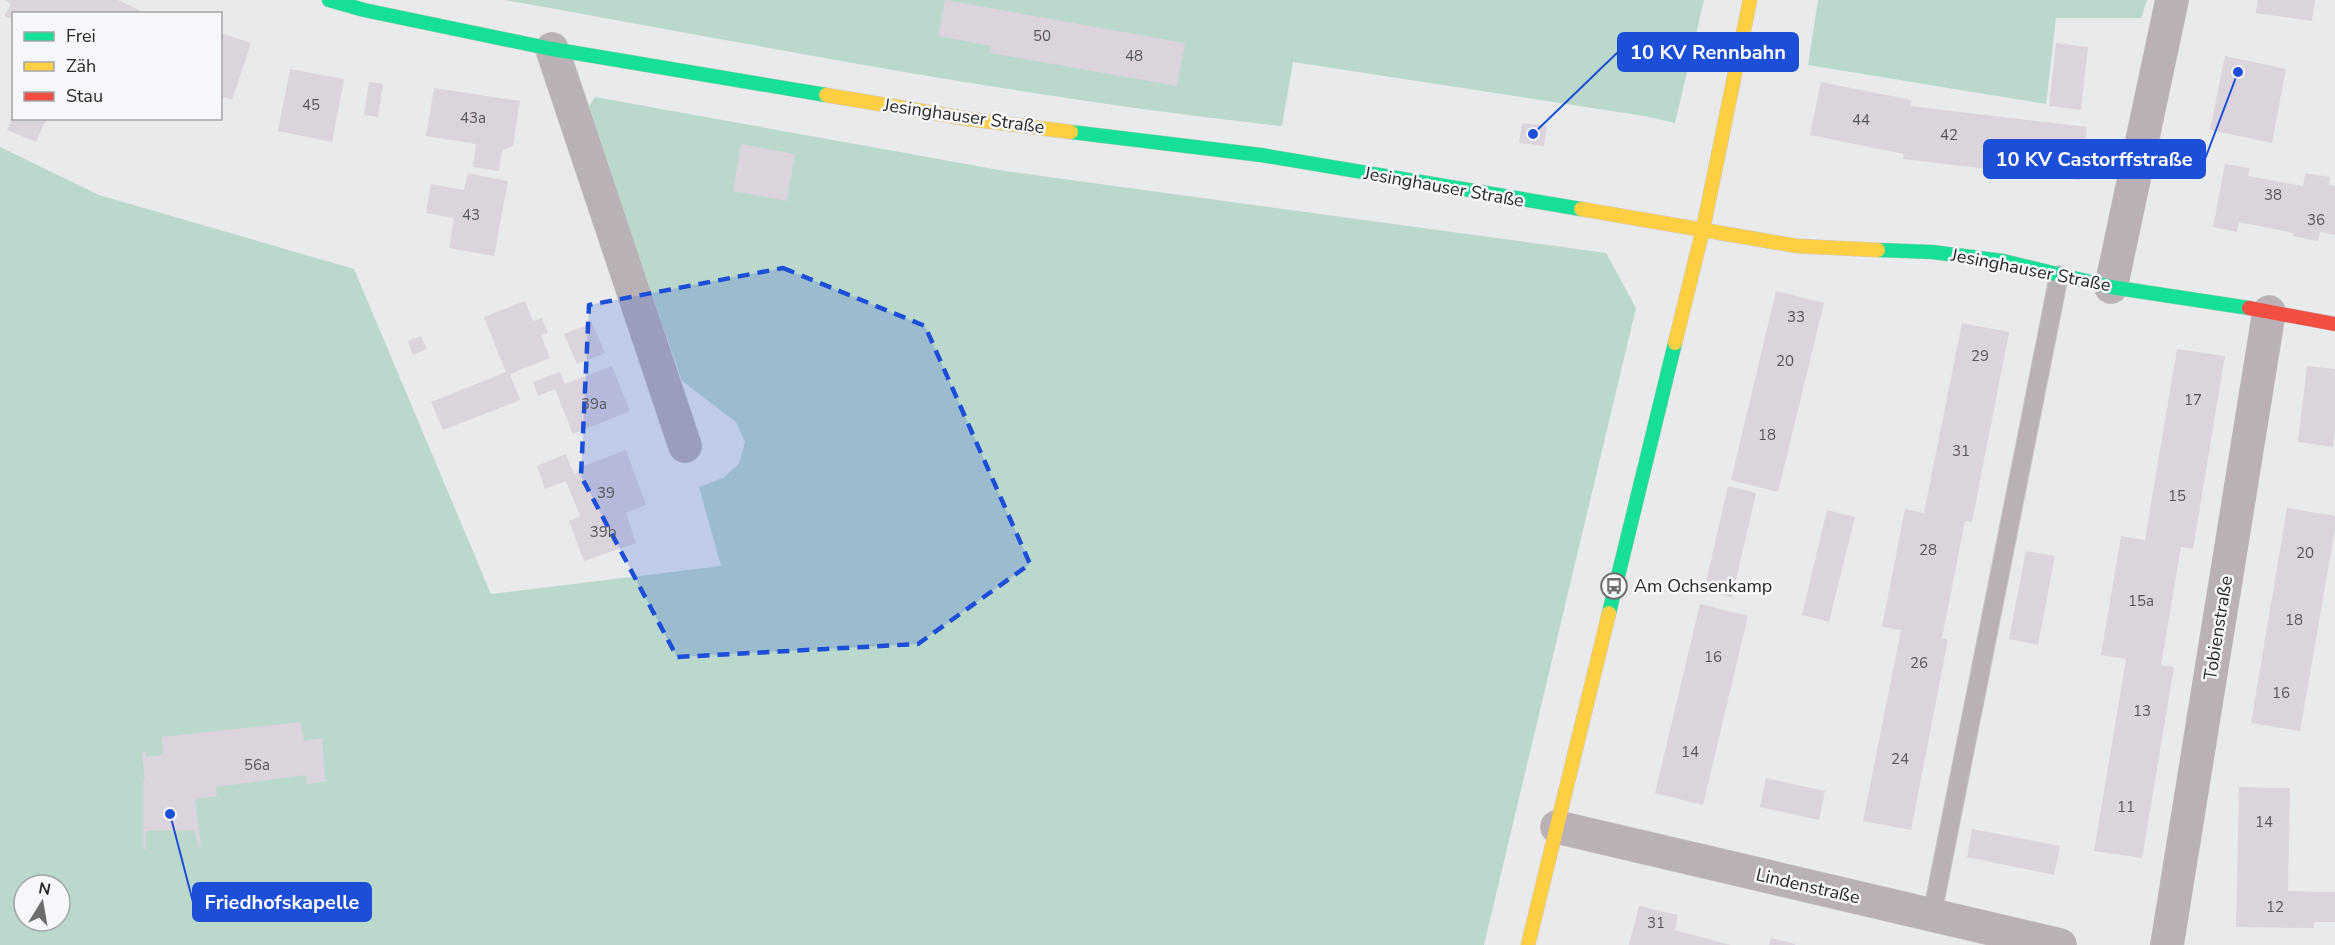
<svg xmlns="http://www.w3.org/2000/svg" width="2335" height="945" font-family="'Nunito Sans',sans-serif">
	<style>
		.green { fill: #bbd8cc; fill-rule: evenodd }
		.building { fill: #dbd4dd }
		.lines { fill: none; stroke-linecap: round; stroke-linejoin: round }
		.lane-casing { stroke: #c7c7c8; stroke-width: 20 }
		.street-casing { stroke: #c7c7c8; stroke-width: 34 }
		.fast-casing { stroke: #c7c7c8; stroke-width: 15 }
		.slow-casing { stroke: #c7c7c8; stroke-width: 15 }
		.jam-casing { stroke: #c7c7c8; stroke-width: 15 }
		.lane { stroke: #b9b1b6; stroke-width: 18 }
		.street { stroke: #b9b1b6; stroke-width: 33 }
		.fast { stroke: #16e098; stroke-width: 14 }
		.slow { stroke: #ffcf43; stroke-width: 14 }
		.jam { stroke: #f24e42; stroke-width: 14 }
		.marked { fill: #1d4ed8; fill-opacity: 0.2; stroke: #1d4ed8; stroke-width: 4.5; stroke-dasharray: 12 8; stroke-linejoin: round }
		.labels { text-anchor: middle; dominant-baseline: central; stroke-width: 5; stroke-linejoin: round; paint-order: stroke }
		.number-label { font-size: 15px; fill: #575658 }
		.street-label { font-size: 18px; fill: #29292a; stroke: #f5f7fa }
		.poi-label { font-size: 18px; fill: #29292a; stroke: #f5f7fa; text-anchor: start }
		.leader { fill: none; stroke: #1d4ed8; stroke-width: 2 }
		.callout-dot { fill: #1d4ed8; stroke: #f5f7fa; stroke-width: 2 }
		.callout { fill: #1d4ed8; stroke: #1d4ed8; stroke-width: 2 }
		.callout-label { font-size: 20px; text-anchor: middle; font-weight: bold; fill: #fff }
	</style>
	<rect width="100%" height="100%" fill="#e9eaec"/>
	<g class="green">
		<path d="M 505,0 L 1704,0 L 1675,123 L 1644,116 L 1293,62 L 1282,126 C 1021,98 763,46 505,0 Z"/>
		<path d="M 1818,0 L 2147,0 L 2141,18 L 2056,18 L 2046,104 L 1808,65 Z"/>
		<path d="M 595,97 L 1005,171 L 1606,253 L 1636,308 L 1484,945 L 0,945 L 0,147 L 99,195 L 354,269 L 491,594 L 721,566 L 699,487 L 723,478 L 739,464 L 745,442 L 736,422 L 682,381 L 591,116 L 589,106 ZM 24,885 L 60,885 L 60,921 L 24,921 Z"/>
	</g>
	<g class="building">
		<path d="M 4,0 L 118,0 L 147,14 L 14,14 L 14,20 L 4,16 L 11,4 Z"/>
		<path d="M 945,0 L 1185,43 L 1177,86 L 990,53 L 991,46 L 938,36 Z"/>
		<path d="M 2258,0 L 2315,0 L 2312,21 L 2256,13 Z"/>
		<path d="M 220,33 L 251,43 L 232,100 L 220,96 Z"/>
		<path d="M 2056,43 L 2088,47 L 2081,110 L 2049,106 Z"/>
		<path d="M 2225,56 L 2286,69 L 2272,143 L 2210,130 Z"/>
		<path d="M 290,69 L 344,79 L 332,142 L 278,131 Z"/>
		<path d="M 369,82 L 383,84 L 378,117 L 364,115 Z"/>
		<path d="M 1821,82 L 1912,100 L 1910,106 L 2087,127 L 2080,180 L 1903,159 L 1904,154 L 1810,135 Z"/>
		<path d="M 434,88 L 520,101 L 513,146 L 502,150 L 499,171 L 473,167 L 476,144 L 426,136 Z"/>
		<path d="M 12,118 L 47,118 L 36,142 L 7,130 Z"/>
		<path d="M 1522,123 L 1547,126 L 1544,146 L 1519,143 Z"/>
		<path d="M 741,144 L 795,154 L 787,201 L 733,191 Z"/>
		<path d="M 2225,164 L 2250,168 L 2248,176 L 2303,186 L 2305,173 L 2330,177 L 2329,185 L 2335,186 L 2335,235 L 2320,232 L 2318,241 L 2293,236 L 2294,233 L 2239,222 L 2237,232 L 2213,227 Z"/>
		<path d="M 468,173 L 508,181 L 494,256 L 449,248 L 454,218 L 426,213 L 431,184 L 464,190 Z"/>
		<path d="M 1776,291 L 1824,303 L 1778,492 L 1731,480 Z"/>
		<path d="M 525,301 L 533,321 L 542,318 L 548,333 L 541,335 L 550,358 L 510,374 L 520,400 L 443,430 L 431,402 L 506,372 L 484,317 Z"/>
		<path d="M 592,323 L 605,353 L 577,364 L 564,334 Z"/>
		<path d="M 1962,323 L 2009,332 L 1972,522 L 1965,521 L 1942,638 L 1948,640 L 1911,830 L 1863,821 L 1901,630 L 1882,627 L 1905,509 L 1924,513 Z"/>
		<path d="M 421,336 L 427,349 L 413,355 L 408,341 Z"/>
		<path d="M 2177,349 L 2225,356 L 2193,549 L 2181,547 L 2161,665 L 2174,667 L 2142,858 L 2094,851 L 2126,659 L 2101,655 L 2121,536 L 2145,540 Z"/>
		<path d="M 612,366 L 630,411 L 573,434 L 555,389 L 538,396 L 533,382 L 560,372 L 565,384 Z"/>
		<path d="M 2307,366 L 2335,369 L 2335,428 L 2333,447 L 2298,442 Z"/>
		<path d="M 626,450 L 646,505 L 626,513 L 636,543 L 584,561 L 569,521 L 580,516 L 566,481 L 545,489 L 537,466 L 566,454 L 574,474 L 577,473 L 579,468 Z"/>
		<path d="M 1728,486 L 1756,493 L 1732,597 L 1704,591 Z"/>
		<path d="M 2287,508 L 2335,516 L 2335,529 L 2300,731 L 2251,723 Z"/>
		<path d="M 1827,510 L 1855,517 L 1829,622 L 1802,615 Z"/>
		<path d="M 2026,551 L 2055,556 L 2038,645 L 2009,639 Z"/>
		<path d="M 1700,604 L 1748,616 L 1703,805 L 1655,793 Z"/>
		<path d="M 301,722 L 304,741 L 322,738 L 325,780 L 328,779 L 328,781 L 307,784 L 306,775 L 216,787 L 217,796 L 195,799 L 201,847 L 198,848 L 195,830 L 146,831 L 146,849 L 143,849 L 143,781 L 145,780 L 142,753 L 146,752 L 146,757 L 163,755 L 162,737 Z"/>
		<path d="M 1766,778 L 1825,791 L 1819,820 L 1760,807 Z"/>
		<path d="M 2239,787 L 2290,788 L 2288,891 L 2335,892 L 2335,922 L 2314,922 L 2314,928 L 2236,927 Z"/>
		<path d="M 1972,829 L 2060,846 L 2054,875 L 1967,857 Z"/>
		<path d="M 1639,906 L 1678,915 L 1675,930 L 1731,945 L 1629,945 Z"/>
		<path d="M 1771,938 L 1795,944 L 1795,945 L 1769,945 Z"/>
	</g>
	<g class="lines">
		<g class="lane-casing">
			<path id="lane" d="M 1932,915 L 2059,275"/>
		</g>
		<g class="street-casing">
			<g id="street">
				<path d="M 552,49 L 685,446"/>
				<path d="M 2111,287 L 2172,0"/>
				<path d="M 1557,827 L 2060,945"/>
				<path d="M 2167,945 L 2269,312"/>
			</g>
		</g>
		<g class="fast-casing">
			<g id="fast">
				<path d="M 329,0 L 364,10 L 552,49 L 826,95"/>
				<path d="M 1071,132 L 1261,155 L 1581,209"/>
				<path d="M 1878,250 L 1932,252 L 2003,261 L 2111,287 L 2249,308"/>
				<path d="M 1609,613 L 1675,343"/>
			</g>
		</g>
		<g class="slow-casing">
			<g id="slow">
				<path d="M 826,95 L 969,119 L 1071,132"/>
				<path d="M 1581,209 L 1797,246 L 1878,250"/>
				<path d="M 1675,343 L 1703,229 L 1750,0"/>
				<path d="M 1528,945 L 1609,613"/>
			</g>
		</g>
		<g class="jam-casing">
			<path id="jam" d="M 2249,308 L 2335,324"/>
		</g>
		<use href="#lane" class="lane"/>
		<use href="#street" class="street"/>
		<use href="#fast" class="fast"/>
		<use href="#slow" class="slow"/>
		<use href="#jam" class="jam"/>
	</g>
	<path class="marked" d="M 783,268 L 925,326 L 1030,564 L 918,644 L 677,657 L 581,476 L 589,305 Z"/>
	<defs>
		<g id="bus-ring" transform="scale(1.35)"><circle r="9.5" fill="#f5f7fa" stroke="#6c6d6e" stroke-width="1.5"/><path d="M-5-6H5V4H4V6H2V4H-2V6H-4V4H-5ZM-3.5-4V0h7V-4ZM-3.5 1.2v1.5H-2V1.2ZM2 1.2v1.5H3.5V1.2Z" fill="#6c6d6e"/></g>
	</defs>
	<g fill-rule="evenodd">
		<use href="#bus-ring" x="1614" y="586"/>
	</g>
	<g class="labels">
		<g class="number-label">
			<text x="1042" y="36">50</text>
			<text x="1134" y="56">48</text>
			<text x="311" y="105">45</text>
			<text x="473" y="118">43a</text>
			<text x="1861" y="120">44</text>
			<text x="1949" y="135">42</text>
			<text x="2273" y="195">38</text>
			<text x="471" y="215">43</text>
			<text x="2316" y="220">36</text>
			<text x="1796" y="317">33</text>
			<text x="1980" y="356">29</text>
			<text x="1785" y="361">20</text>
			<text x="2193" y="400">17</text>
			<text x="594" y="404">39a</text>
			<text x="1767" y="435">18</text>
			<text x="1961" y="451">31</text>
			<text x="606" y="493">39</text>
			<text x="2177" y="496">15</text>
			<text x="603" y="532">39b</text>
			<text x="1928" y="550">28</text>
			<text x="2305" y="553">20</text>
			<text x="2141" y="601">15a</text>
			<text x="2294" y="620">18</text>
			<text x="1713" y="657">16</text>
			<text x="1919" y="663">26</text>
			<text x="2281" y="693">16</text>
			<text x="2142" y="711">13</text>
			<text x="1690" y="752">14</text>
			<text x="1900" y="759">24</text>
			<text x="257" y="765">56a</text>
			<text x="2126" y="807">11</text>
			<text x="2264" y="822">14</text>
			<text x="2275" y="907">12</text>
			<text x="1656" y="923">31</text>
		</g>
		<g class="street-label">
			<text transform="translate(964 116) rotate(8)">Jesinghauser Straße</text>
			<text transform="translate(1444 187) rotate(10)">Jesinghauser Straße</text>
			<text transform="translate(2031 270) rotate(11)">Jesinghauser Straße</text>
			<text transform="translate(2218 628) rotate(-81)">Tobienstraße</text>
			<text transform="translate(1808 886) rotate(13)">Lindenstraße</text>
		</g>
		<g class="poi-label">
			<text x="1634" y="586">Am Ochsenkamp</text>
		</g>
	</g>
	<path class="leader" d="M1533 134L1618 52M2238 72L2205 159M170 814L193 902"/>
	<g class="callout-dot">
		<circle cx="1533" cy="134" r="6"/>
		<circle cx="2238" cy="72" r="6"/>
		<circle cx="170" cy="814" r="6"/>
	</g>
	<g class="callout">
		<rect x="1618" y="33" width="180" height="38" rx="6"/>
		<rect x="1984" y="140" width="221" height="38" rx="6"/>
		<rect x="193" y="883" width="178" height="38" rx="6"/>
	</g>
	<g class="callout-label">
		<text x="1708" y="59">10 KV Rennbahn</text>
		<text x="2094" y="166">10 KV Castorffstraße</text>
		<text x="282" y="909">Friedhofskapelle</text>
	</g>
	<rect x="12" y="12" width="210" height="108" fill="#f5f7fa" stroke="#a3a5a7" stroke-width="1.5"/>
	<rect x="24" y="32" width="30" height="9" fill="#16e098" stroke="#a3a5a7" stroke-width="1.5"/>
	<text x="66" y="42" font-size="18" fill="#29292a">Frei</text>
	<rect x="24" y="62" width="30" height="9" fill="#ffcf43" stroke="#a3a5a7" stroke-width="1.5"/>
	<text x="66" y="72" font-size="18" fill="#29292a">Zäh</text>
	<rect x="24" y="92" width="30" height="9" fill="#f24e42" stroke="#a3a5a7" stroke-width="1.5"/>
	<text x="66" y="102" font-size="18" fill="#29292a">Stau</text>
	<g transform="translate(42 903) rotate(11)"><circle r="28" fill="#f5f7fa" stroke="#a3a5a7" stroke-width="1.5"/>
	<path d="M0-4.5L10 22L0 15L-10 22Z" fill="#6c6d6e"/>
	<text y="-9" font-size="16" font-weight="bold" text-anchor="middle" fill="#29292a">N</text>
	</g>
</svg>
